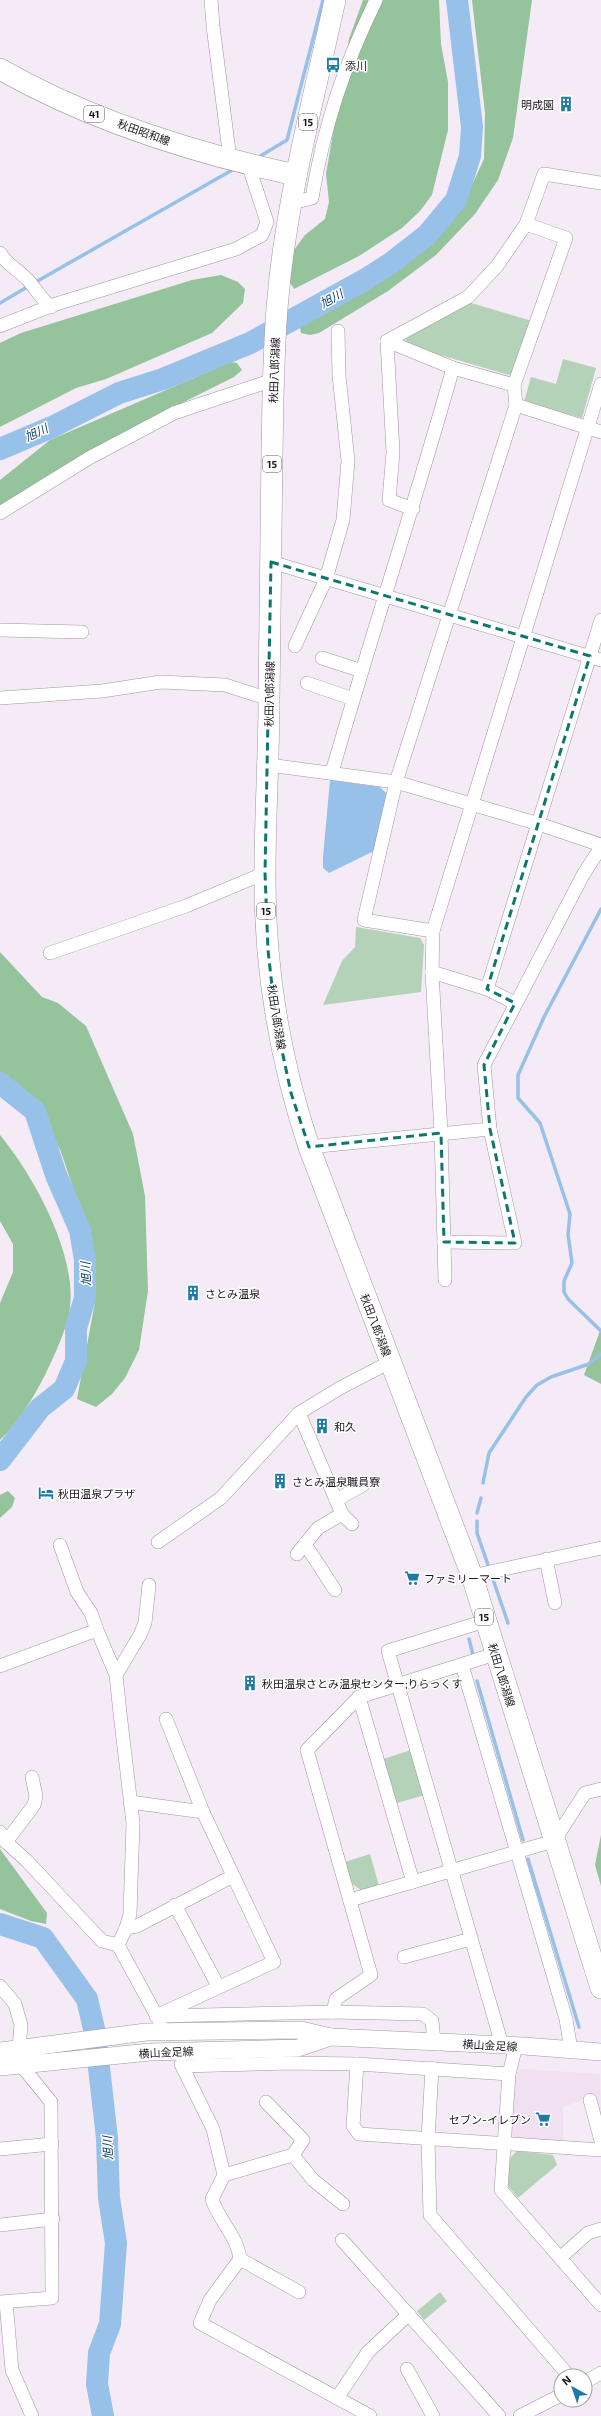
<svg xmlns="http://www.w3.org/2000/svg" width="601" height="2416" font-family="'Exo 2','Noto Sans JP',sans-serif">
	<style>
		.built { fill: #f0e0f1 }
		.green { fill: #b3d2b8 }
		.forest { fill: #95c39c }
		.water { fill: #97c1e9 }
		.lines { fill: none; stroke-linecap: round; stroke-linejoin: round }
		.stream { stroke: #97c1e9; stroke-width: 3.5 }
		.river { stroke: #97c1e9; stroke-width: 22 }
		.minor-casing { stroke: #a097a1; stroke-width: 14 }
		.tertiary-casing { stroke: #a097a1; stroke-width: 18 }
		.primary-casing { stroke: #a097a1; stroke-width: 22 }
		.minor { stroke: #fff; stroke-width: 13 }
		.tertiary { stroke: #fff; stroke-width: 17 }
		.primary { stroke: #fff; stroke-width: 21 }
		.marked { fill: none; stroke: #0f766e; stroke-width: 3; stroke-dasharray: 8 5; stroke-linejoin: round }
		.labels { text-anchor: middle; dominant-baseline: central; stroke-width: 3; stroke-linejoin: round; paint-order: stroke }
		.shield { fill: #fff; stroke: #5f5d5f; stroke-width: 1 }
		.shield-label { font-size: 10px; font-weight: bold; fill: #1a171b }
		.poi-label { font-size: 11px; fill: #1a171b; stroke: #fff; text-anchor: start }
		.street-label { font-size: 11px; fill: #1a171b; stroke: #fff }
		.water-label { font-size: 12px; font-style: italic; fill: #114066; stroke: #fff }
	</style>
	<rect width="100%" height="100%" fill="#f5ebf6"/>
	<path class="built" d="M 522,2069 L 600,2074 L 601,2120 L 583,2100 L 563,2107 L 563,2143 L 516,2139 L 510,2131 L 513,2075 Z"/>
	<g class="green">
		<path d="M 468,302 L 532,321 L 513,376 L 406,345 L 405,334 Z"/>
		<path d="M 563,359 L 596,368 L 582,418 L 524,402 L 531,377 L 556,384 Z"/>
		<path d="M 356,927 L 420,938 L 424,945 L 421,992 L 323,1005 L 342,961 L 355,947 Z"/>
		<path d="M 411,1750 L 425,1795 L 397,1803 L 383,1759 Z"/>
		<path d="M 370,1854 L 379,1886 L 362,1891 L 351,1883 L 345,1862 Z"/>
		<path d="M 517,2151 L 553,2155 L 557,2165 L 518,2198 L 508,2186 L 510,2158 Z"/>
		<path d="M 440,2292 L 447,2301 L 424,2320 L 417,2311 Z"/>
	</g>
	<g class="forest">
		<path d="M 363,0 L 439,0 L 441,44 L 448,82 L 448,130 L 432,195 L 420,211 L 402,228 L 359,256 L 294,289 L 289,281 L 294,250 L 305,235 L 325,219 L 329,202 L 326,174 L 349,39 Z"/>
		<path d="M 472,0 L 532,0 L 513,138 L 498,180 L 475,214 L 436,255 L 388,291 L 319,333 L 310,335 L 301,333 L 300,327 L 385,275 L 433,238 L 463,204 L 484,159 L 485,113 Z"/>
		<path d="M 221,275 L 238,282 L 245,289 L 243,303 L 212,333 L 106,379 L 76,388 L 0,427 L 0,343 L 21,333 L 192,280 Z"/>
		<path d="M 231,362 L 237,363 L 242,370 L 234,377 C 154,417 73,455 0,507 L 0,480 L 50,440 Z"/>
		<path d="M 0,952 L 42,997 L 58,1003 L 86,1026 L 133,1134 L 145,1196 L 148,1291 L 139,1350 L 125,1378 L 112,1394 L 96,1407 L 77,1399 L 95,1302 L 95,1278 L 86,1226 L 61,1152 L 42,1112 L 0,1073 Z"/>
		<path d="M 0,1135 C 34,1176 80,1259 69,1314 C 64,1335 55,1354 46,1373 C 34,1397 19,1422 0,1440 L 0,1303 L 13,1272 L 13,1244 L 0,1221 Z"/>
		<path d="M 601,1328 L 601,1384 L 584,1375 Z"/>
		<path d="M 8,1491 L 15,1498 L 12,1507 L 0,1518 L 0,1495 Z"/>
		<path d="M 601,1835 L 601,1886 L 595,1865 Z"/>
		<path d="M 0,1849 L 47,1913 L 46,1924 L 31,1921 L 0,1909 Z"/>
	</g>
	<path class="water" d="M 330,780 L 380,787 L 388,795 L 374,851 L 329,873 L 323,868 L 323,857 Z"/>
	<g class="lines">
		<g class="stream">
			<path d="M 257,158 L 287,140 L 323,0"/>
			<path d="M 34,283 L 234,169"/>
			<path d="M 0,303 L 29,286"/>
			<path d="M 601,909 L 544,1017 L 518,1075 L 518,1098 L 540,1123 L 570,1214 L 568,1234 L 572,1263 L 564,1281 L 564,1292 L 568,1299 L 601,1331"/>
			<path d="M 483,1483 L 489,1453 L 526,1397 L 537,1385 L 551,1377 L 589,1364 L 601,1354"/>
			<path d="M 477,1513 L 481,1498"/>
			<path d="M 477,1521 L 477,1533 L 508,1623"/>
			<path d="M 469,1639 L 473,1655"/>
			<path d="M 477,1681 L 523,1840"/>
			<path d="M 528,1859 L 579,2027"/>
		</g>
		<g class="river">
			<path d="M 0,449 L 52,427 L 119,393 L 163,379 L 250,343 L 366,279 L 391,263 L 427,235 L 456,200 L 470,156 L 472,127 L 457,0"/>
			<path d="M 0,1083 L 35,1111 L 56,1175 L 80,1230 L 85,1260 L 85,1298 L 76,1328 L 76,1361 L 64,1389 L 40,1408 L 0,1460"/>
			<path d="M 0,1924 L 43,1938 L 87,1999 L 95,2033 L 107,2138 L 109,2198 L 116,2243 L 110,2324 L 99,2353 L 97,2384 L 103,2416"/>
		</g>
		<g class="minor-casing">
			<g id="minor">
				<path d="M 211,0 L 213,26 L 230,159"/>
				<path d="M 292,203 L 312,198 C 324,125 344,66 376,0"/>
				<path d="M 0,253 C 8,266 18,269 28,280 C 36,289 41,299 51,307"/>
				<path d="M 0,326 L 56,304 L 236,249 L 262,235 L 267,222 L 248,164"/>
				<path d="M 387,341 L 453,368 L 514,385"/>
				<path d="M 516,405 L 601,432"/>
				<path d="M 413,509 L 389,500 L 393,452 L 387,341 L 468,297 L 497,266 L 526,224 L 544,174 L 601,183"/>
				<path d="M 0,513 L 89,458 L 174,413 L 273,380"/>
				<path d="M 271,562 L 601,660"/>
				<path d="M 0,630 L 82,632"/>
				<path d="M 295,646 L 326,579 L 343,520 L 348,461 L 339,375 L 338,331"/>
				<path d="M 322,658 L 362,671"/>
				<path d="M 307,683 L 353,699"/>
				<path d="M 0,698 L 102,691 L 161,682 L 225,685 L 269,699"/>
				<path d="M 269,765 L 396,782 L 539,824 L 601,845"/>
				<path d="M 332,772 C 371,637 415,503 453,368"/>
				<path d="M 433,931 L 364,920 L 396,782 L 516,405 L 514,385 L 566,238 L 526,224"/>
				<path d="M 50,953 L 186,906 L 265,873"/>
				<path d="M 432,972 L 487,989 L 515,1003"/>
				<path d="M 487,989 L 601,620"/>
				<path d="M 309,1147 L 490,1129"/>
				<path d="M 444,1242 L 515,1243 L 490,1129 L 484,1065 L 583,875 L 601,847"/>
				<path d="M 445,1280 L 441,1133 L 432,972 L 433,931 L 601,384"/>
				<path d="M 299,1413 L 342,1514 L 352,1524"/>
				<path d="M 336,1500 L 363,1485"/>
				<path d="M 158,1542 L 221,1498 L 299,1413 L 340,1388 L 390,1362"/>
				<path d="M 305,1544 L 335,1590"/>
				<path d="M 60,1545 L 77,1592 L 91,1613 L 97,1630"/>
				<path d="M 297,1554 L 318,1528 L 342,1514"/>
				<path d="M 546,1559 L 555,1603"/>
				<path d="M 472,1576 L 601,1548"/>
				<path d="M 485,1621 L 388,1651 L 502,2045"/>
				<path d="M 462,1665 L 566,2019 L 571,2050"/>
				<path d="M 0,1666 L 97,1630 L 116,1675 L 120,1713 L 133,1823 L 130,1914 L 126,1928 L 118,1945"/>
				<path d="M 116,1675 L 140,1635 L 145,1623 L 149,1585"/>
				<path d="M 359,1697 L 413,1882"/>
				<path d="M 130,1802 L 203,1812"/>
				<path d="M 0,1832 L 6,1842 L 27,1861 L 102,1941 L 118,1945 L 160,2022"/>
				<path d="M 6,1842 L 34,1805 L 36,1796 L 32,1777"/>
				<path d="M 350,1900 L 554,1841 L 585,1793 L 601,1789"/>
				<path d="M 175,1905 L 218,1986"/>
				<path d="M 126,1928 L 137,1926 L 233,1876"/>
				<path d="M 404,1957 L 471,1939"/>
				<path d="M 0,1986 L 15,2004 L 21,2025 L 19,2049 L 21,2065 L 51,2102 L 52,2298 L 0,2302"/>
				<path d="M 333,2012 L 336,1999 L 371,1975 L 307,1750 L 359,1697 L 495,1654"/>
				<path d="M 156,2016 L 274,1962 L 203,1812 L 166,1719"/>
				<path d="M 161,2016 L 333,2012 L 423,2014 L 432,2021 L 434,2042"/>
				<path d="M 516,2046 L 509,2074 L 501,2190 L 601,2305"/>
				<path d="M 181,2064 L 213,2129 L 224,2175 L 212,2199 C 219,2221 238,2237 240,2259 L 210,2300 L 200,2323 L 370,2416"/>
				<path d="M 357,2064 L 353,2126 L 359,2134 L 601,2150"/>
				<path d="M 182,2066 L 289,2063 L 357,2064 L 509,2074"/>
				<path d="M 432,2068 L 428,2139 L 430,2215 L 569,2376"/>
				<path d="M 590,2100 L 601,2141"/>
				<path d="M 0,2149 L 52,2144"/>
				<path d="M 293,2155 L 313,2180 L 343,2204"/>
				<path d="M 224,2175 L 293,2155 L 303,2140 L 266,2102"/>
				<path d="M 0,2225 L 53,2219"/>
				<path d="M 342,2240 L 499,2416"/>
				<path d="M 561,2257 L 588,2233 L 601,2229"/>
				<path d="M 240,2259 L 299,2292"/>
				<path d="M 6,2302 L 12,2370 L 32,2416"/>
				<path d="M 407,2369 L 433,2416"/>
				<path d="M 585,2382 L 601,2373"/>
				<path d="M 337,2398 L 368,2352 L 409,2314"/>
				<path d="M 520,2416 L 561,2395"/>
			</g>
		</g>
		<g class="tertiary-casing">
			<g id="tertiary">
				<path d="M 331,2037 L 524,2046 L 601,2052"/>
				<path d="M 0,2051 L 146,2032 L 301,2030 L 331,2037 L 298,2048 L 150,2052 L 0,2067"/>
			</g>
		</g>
		<g class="primary-casing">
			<g id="primary">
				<path d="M 335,0 C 314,98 287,197 278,297 C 273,349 273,401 272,454 C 271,535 270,617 269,698 C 269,756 265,814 265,872 C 264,967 279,1057 309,1147 L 472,1576 L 601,1988"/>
				<path d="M 0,69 C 91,121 194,153 296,175"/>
			</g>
		</g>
		<use href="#minor" class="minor"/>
		<use href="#tertiary" class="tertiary"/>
		<use href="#primary" class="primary"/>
	</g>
	<path class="marked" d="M 271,562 L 590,656 L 487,989 L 515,1003 L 484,1065 L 490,1129 L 515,1243 L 444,1242 L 441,1133 L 309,1147 L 291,1093 L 276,1022 L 268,950 L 265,873 Z"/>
	<defs>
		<g id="bus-bare" transform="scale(1.2)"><path d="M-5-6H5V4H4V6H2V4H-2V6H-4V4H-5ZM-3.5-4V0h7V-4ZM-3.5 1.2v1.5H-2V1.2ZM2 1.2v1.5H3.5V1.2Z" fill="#1d7aa7" stroke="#fff" stroke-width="2.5" paint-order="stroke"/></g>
		<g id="building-bare" transform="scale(1.2)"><path d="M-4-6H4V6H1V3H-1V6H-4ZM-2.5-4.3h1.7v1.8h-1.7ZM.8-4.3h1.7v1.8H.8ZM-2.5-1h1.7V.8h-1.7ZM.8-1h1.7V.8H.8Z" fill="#1d7aa7" stroke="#fff" stroke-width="2.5" paint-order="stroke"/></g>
		<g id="hotel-bare" transform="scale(1.2)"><path d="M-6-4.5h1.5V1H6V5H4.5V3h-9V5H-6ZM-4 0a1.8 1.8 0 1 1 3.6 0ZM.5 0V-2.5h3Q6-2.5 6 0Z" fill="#1d7aa7" stroke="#fff" stroke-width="2.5" paint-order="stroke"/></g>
		<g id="supermarket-bare" transform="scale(1.2)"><path d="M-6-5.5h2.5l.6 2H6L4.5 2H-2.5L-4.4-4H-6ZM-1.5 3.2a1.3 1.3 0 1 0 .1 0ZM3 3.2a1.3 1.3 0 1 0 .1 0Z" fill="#1d7aa7" stroke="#fff" stroke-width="2.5" paint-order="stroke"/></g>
	</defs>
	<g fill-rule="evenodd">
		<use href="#bus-bare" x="333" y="65"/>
		<use href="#building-bare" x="566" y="104"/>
		<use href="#building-bare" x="193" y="1293"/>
		<use href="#building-bare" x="322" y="1426"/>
		<use href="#building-bare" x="280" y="1481"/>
		<use href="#hotel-bare" x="46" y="1493"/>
		<use href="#supermarket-bare" x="412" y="1578"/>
		<use href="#building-bare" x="250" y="1683"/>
		<use href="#supermarket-bare" x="543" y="2119"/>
	</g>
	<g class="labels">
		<g class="shield">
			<rect x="84" y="106" width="20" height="16" rx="3"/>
			<rect x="299" y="114" width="18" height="16" rx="3"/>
			<rect x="263" y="456" width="18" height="16" rx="3"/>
			<rect x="257" y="903" width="18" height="16" rx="3"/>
			<rect x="475" y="1609" width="18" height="16" rx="3"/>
		</g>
		<g class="shield-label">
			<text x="94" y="114">41</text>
			<text x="308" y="122">15</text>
			<text x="272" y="464">15</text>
			<text x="266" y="911">15</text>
			<text x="484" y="1617">15</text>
		</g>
		<g class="poi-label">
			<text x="345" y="65">添川</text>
			<text x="554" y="104" text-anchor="end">明成園</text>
			<text x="205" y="1293">さとみ温泉</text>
			<text x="334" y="1426">和久</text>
			<text x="292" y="1481">さとみ温泉職員寮</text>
			<text x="58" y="1493">秋田温泉プラザ</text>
			<text x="424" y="1578">ファミリーマート</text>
			<text x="262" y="1683">秋田温泉さとみ温泉センター;りらっくす</text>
			<text x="531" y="2119" text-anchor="end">セブン-イレブン</text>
		</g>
		<g class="street-label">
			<text transform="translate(144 132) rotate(20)">秋田昭和線</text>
			<text transform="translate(274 370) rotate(-88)">秋田八郎潟線</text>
			<text transform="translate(269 694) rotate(-89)">秋田八郎潟線</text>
			<text transform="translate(277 1017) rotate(81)">秋田八郎潟線</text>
			<text transform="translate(376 1325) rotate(69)">秋田八郎潟線</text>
			<text transform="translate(502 1675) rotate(73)">秋田八郎潟線</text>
			<text transform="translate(490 2045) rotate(3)">横山金足線</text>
			<text transform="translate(166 2052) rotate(-3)">横山金足線</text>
		</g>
		<g class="water-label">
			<text transform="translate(331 298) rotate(-29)">旭川</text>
			<text transform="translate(36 432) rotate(-25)">旭川</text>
			<text transform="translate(85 1274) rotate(-92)">旭川</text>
			<text transform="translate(107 2148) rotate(-93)">旭川</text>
		</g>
	</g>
	<g transform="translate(573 2388) rotate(320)"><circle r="19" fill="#ffffff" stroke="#a3a2a4"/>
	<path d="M0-3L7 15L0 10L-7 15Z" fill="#1d7aa7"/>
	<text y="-6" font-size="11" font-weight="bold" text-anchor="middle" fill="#1a171b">N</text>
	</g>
</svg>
